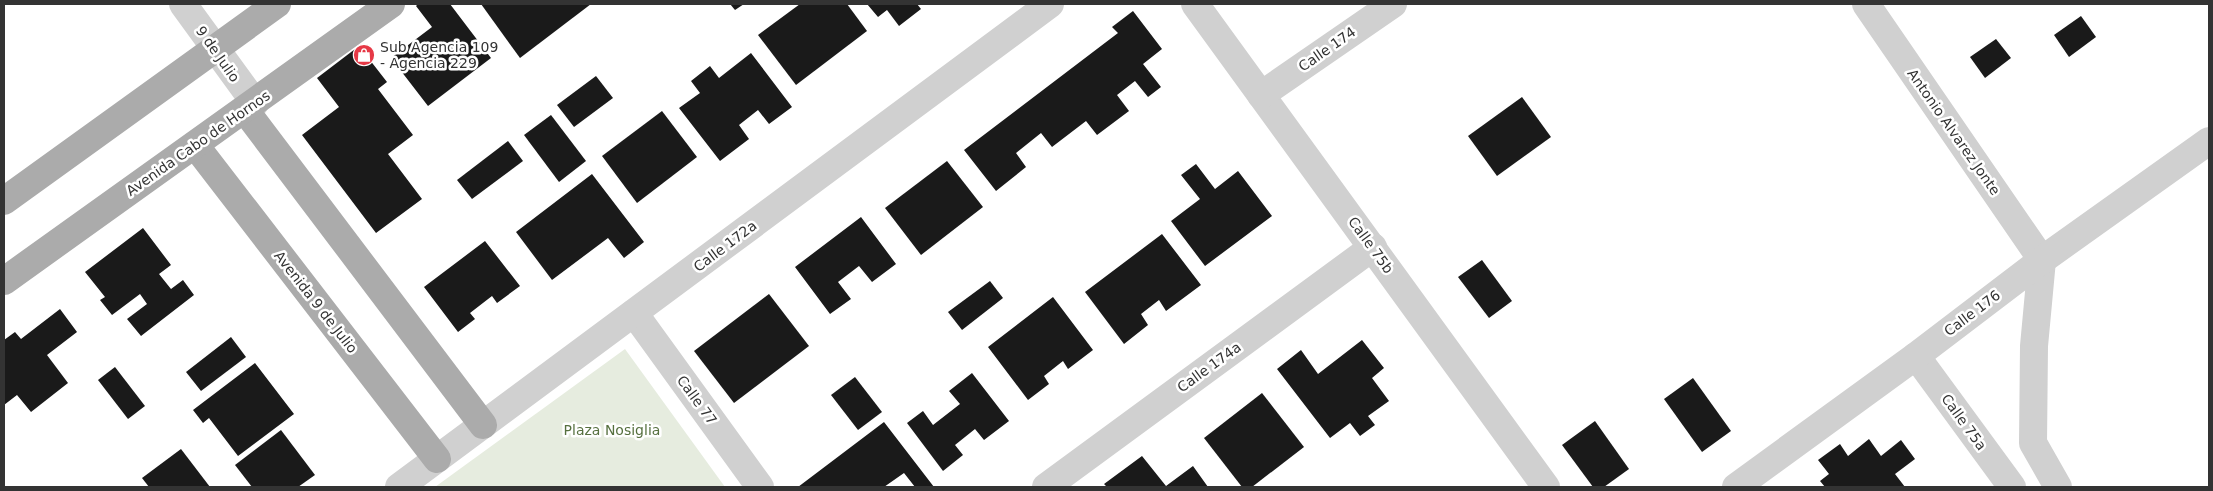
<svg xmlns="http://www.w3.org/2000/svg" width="2213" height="491" font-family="'DejaVu Sans',sans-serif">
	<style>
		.green { fill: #e6ecdf }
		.building { fill: #1a1a1a }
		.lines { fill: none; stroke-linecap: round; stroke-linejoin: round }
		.minor { stroke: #d0d0d0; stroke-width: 28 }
		.major { stroke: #ababab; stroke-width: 28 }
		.labels { text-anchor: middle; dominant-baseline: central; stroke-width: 5; stroke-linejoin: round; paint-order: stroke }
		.poi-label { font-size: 14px; fill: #333; stroke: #fff; text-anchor: start }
		.street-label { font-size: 14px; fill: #333; stroke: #fff }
		.park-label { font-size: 14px; fill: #56703f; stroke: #fff }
	</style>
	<rect width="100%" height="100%" fill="#fff"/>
	<path class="green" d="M 625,349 L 725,487 L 435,487 Z"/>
	<g class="building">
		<path d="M 418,4 L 450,4 L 491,58 L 428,106 L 391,58 L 432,27 L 416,6 Z"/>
		<path d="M 481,4 L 591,4 L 520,58 Z"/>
		<path d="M 730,4 L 744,4 L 735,10 Z"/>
		<path d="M 800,4 L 847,4 L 867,31 L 796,85 L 758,35 Z"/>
		<path d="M 867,4 L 917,4 L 921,9 L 899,26 L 887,10 L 878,17 Z"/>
		<path d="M 1133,11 L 1162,49 L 1143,64 L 1161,87 L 1148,97 L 1135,81 L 1117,95 L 1129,111 L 1097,135 L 1086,121 L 1052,147 L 1041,133 L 1016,153 L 1026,167 L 996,191 L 964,150 L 1118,33 L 1112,27 Z"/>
		<path d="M 2081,16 L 2096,37 L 2069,57 L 2054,35 Z"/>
		<path d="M 1996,39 L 2011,58 L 1985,78 L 1970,57 Z"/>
		<path d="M 359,46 L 387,82 L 378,89 L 413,135 L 388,154 L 422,199 L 376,233 L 302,135 L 339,107 L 317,78 Z"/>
		<path d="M 751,53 L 792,107 L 769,124 L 758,110 L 739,125 L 749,139 L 720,161 L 679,108 L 700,93 L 691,81 L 710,66 L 719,78 Z"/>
		<path d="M 596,76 L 613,98 L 574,127 L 557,105 Z"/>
		<path d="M 1522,97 L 1551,137 L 1497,176 L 1468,136 Z"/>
		<path d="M 662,111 L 697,157 L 637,203 L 602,156 Z"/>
		<path d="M 551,115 L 586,161 L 559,182 L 524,135 Z"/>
		<path d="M 508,141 L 523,161 L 472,199 L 457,180 Z"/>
		<path d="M 947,161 L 983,207 L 921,255 L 885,208 Z"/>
		<path d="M 1196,164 L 1215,189 L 1238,171 L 1272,216 L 1205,266 L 1171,221 L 1200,199 L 1181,175 Z"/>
		<path d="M 592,174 L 644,242 L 624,258 L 608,238 L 552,280 L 516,232 Z"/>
		<path d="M 861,217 L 896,264 L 872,282 L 859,266 L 838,282 L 851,299 L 830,314 L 795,267 Z"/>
		<path d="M 143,228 L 171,265 L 159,274 L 171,289 L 183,280 L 194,295 L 141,336 L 127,319 L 147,304 L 140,294 L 112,315 L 100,300 L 105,297 L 85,272 Z"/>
		<path d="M 1162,234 L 1201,285 L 1166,311 L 1159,300 L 1141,314 L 1148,325 L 1124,344 L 1085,292 Z"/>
		<path d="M 485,241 L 520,286 L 497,303 L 492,296 L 470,313 L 475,319 L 458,332 L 424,287 Z"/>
		<path d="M 1482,260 L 1512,301 L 1489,318 L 1458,277 Z"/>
		<path d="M 990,281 L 1003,298 L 962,330 L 948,312 Z"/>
		<path d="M 769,294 L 809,346 L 734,403 L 694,351 Z"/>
		<path d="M 1053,297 L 1093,350 L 1068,369 L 1063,361 L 1044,376 L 1049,384 L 1028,400 L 988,347 Z"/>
		<path d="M 60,309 L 77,332 L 47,355 L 68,383 L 31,412 L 17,395 L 4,405 L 4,340 L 15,332 L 21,339 Z"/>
		<path d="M 231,337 L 246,357 L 201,391 L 186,372 Z"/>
		<path d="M 1362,340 L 1384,368 L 1372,378 L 1389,401 L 1368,416 L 1375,425 L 1360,436 L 1350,423 L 1330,438 L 1277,369 L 1301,350 L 1318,374 Z"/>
		<path d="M 255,363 L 294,414 L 238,456 L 209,418 L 203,423 L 193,410 Z"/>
		<path d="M 115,367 L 145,406 L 128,419 L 98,380 Z"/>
		<path d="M 972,373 L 1009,421 L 984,440 L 975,429 L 955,445 L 963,455 L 943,471 L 907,423 L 923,411 L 933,425 L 960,404 L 949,391 Z"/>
		<path d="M 855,377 L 882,412 L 858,430 L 831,395 Z"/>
		<path d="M 1693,378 L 1731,431 L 1702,452 L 1664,399 Z"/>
		<path d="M 1262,393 L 1304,447 L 1252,487 L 1242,487 L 1204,438 Z"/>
		<path d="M 1595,421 L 1629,469 L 1604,487 L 1593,487 L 1562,445 Z"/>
		<path d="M 884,422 L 934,487 L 915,487 L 904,473 L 884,487 L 798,487 Z"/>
		<path d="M 281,430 L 315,475 L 298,487 L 252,487 L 235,465 Z"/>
		<path d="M 1869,439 L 1881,456 L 1901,440 L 1915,459 L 1895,474 L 1905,487 L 1825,487 L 1820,481 L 1829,474 L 1818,460 L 1840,444 L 1848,456 Z"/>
		<path d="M 181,449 L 210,487 L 149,487 L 142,478 Z"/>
		<path d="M 1142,456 L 1166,486 L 1193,466 L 1208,487 L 1107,487 L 1104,484 Z"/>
	</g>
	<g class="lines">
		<g class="minor">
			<path d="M 183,4 L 255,103"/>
			<path d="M 1195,4 L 1546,487"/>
			<path d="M 1866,4 L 2042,260 L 2034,346 L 2033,443 L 2058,487"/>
			<path d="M 1261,95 L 1393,4"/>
			<path d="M 634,313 L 760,487"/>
			<path d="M 1916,356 L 2012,487"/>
			<path d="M 399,487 L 1050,4"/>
			<path d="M 1046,487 L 1373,247"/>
			<path d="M 1736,487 L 1916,356 L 2042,260 L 2209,141"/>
		</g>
		<g class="major">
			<path d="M 245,110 L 483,425"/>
			<path d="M 195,145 L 437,459"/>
			<path d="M 4,201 L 277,4"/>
			<path d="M 4,281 L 391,4"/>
		</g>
	</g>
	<defs>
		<g id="shop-disc" transform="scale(1.125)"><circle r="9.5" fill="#e63946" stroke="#fff"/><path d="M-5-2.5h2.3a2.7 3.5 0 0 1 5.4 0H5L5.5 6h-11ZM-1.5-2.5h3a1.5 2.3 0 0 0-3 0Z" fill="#fff"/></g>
	</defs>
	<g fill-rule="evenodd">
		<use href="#shop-disc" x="364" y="55"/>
	</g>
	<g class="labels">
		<g class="poi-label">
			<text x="380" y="47">Sub Agencia 109<tspan x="380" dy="16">- Agencia 229</tspan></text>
		</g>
		<g class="street-label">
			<text transform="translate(1327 49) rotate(-35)">Calle 174</text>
			<text transform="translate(218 54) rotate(55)">9 de Julio</text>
			<text transform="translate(1954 132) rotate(55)">Antonio Alvarez Jonte</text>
			<text transform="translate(198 143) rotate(-35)">Avenida Cabo de Hornos</text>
			<text transform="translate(1371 245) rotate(54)">Calle 75b</text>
			<text transform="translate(725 246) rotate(-37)">Calle 172a</text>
			<text transform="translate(316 302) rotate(52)">Avenida 9 de Julio</text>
			<text transform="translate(1972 313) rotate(-37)">Calle 176</text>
			<text transform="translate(1209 367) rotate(-36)">Calle 174a</text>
			<text transform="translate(697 400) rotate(54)">Calle 77</text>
			<text transform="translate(1964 422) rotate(54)">Calle 75a</text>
		</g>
		<g class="park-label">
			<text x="612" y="430">Plaza Nosiglia</text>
		</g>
	</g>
	<rect width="2213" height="491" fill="none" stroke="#333333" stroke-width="10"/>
</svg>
